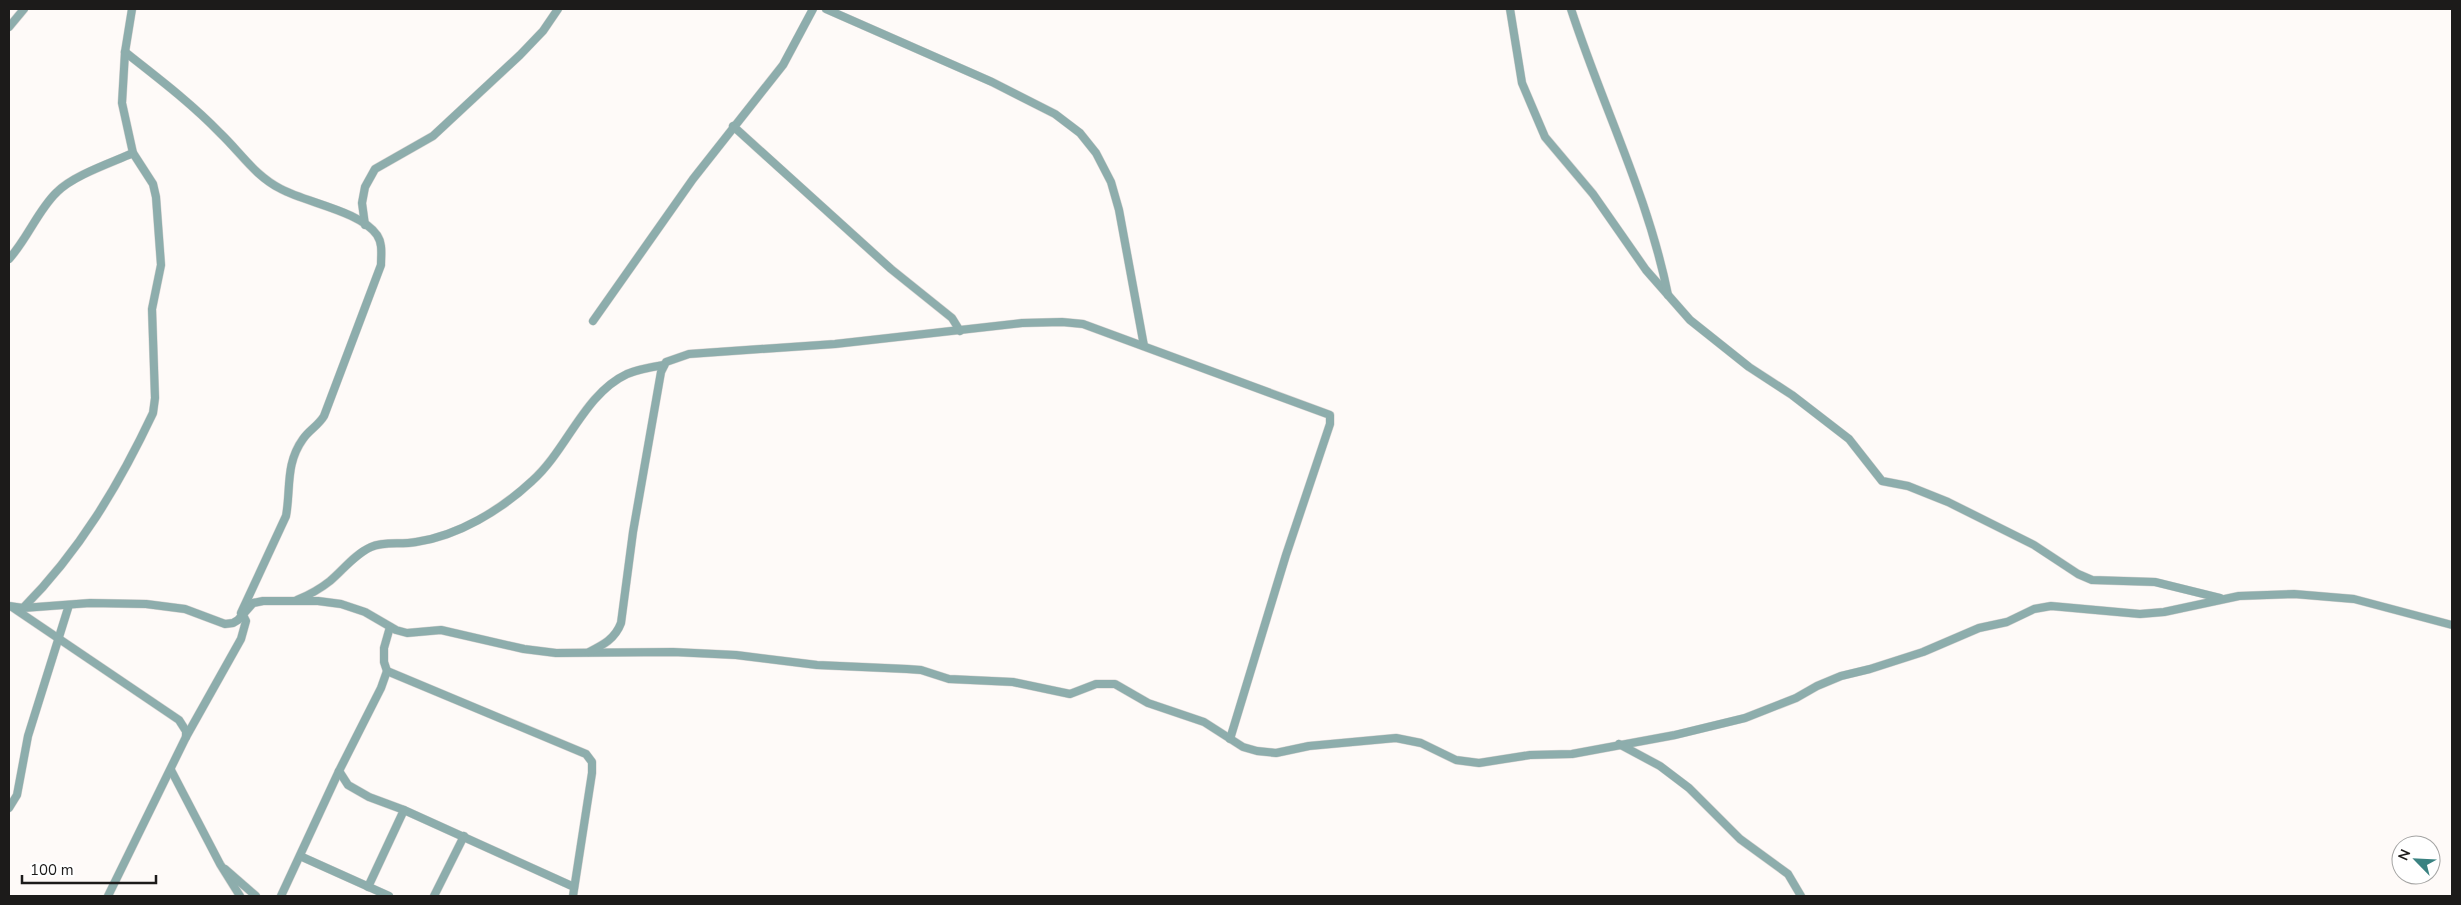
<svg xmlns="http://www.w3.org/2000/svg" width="2461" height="905" font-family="'Nunito Sans',sans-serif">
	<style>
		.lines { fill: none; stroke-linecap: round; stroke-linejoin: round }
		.street-casing { stroke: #dad6d4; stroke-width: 9 }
		.street { stroke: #8dadac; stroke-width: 8 }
	</style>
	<rect width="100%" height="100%" fill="#fefaf8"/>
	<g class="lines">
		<g class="street-casing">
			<g id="street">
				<path d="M 826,9 L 992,82 L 1055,114 L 1080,133 L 1096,153 L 1111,182 L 1119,210 L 1144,346"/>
				<path d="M 1510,9 L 1522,83 L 1545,137 L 1593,194 L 1646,270 L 1690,320 L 1749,367 L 1792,395 L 1849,439 L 1882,481 L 1908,486 L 1948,502 L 2034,545 L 2078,574 L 2092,580 L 2155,582 L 2220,598"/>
				<path d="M 1571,9 C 1602,105 1648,195 1668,295"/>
				<path d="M 9,27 L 24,9"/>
				<path d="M 125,52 C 158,78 191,103 220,133 C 241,153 255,176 281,189 C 307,203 360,211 377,235 C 383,244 381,254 381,265 L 324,416 C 318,426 309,430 303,439 C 285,464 291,489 286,516 L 241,613"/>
				<path d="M 733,126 L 891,269 L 952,318 L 960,331"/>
				<path d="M 365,225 L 362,203 L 365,187 L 375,169 L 433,136 L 520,55 L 543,31 L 558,9"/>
				<path d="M 9,259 C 28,238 38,210 57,192 C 74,175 111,163 133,153"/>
				<path d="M 593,321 L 693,179 L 783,65 L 813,9"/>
				<path d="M 297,600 C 309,595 320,589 330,581 C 343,570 355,554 371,547 C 384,541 401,545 416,542 C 458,536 501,510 532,481 C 567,450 584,394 627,374 C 639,369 652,367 664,365"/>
				<path d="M 9,606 L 23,608 L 90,603 L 146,604 L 185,609 L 225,624 L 233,623 L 238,620 L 253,603 L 263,601 L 318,601 L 341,604 L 365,612 L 396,630 L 407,633 L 441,630 L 524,649 L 556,653 L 673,652 L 736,655 L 817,665 L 907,669 L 921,670 L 949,679 L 1013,682 L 1070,694 L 1096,684 L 1115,684 L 1148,703 L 1204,722 L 1243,747 L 1257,751 L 1276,753 L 1309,746 L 1396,738 L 1421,743 L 1456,760 L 1479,763 L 1530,755 L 1572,754 L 1675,735 L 1745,718 L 1796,698 L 1817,686 L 1841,676 L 1870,669 L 1923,652 L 1979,628 L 2007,622 L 2034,609 L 2051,606 L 2140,614 L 2164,612 L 2239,596 L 2294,594 L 2354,599 L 2452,625"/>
				<path d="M 12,607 L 179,720 L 186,731 L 186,737"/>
				<path d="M 23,608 C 79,552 119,485 153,413 L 155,398 L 152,309 L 161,265 L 156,197 L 153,184 L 133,153 L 122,103 L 125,52 L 132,9"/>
				<path d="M 589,652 C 603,645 615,639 621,623 L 633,532 L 661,372 L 666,362 L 689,354 L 835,344 L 1022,323 L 1062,322 L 1083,324 L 1330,415 L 1330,424 L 1286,555 L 1230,739"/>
				<path d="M 387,671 L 586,754 L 592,762 L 592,773 L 573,896"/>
				<path d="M 1619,744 L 1660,766 L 1689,788 L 1740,839 L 1788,874 L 1801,896"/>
				<path d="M 171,770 L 220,864 L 240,896"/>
				<path d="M 339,771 L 348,785 L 369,797 L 404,810 L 574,887"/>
				<path d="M 9,808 L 17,795 L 28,736 L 69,605"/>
				<path d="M 300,856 L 389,896"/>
				<path d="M 225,869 L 256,896"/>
				<path d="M 368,887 L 404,810"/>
				<path d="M 108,896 L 186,737 L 241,639 L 246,621 L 243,615"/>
				<path d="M 281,896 L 339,771 L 381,688 L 387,671 L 384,662 L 384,648 L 390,627"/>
				<path d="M 434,896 L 464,836"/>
			</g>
		</g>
		<use href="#street" class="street"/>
	</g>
	<rect width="2461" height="905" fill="none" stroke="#1c1b1a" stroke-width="20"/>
	<g transform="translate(2416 860) rotate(294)"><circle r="24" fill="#ffffff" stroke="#a4a4a3"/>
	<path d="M0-4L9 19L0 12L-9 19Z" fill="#3a8281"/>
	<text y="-8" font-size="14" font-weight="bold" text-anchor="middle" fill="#1c1b1a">N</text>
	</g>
	<path d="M22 875v8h134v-8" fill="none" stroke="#1c1b1a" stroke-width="2.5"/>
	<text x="30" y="875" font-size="15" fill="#1c1b1a" stroke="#ffffff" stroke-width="4" paint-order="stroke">100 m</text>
</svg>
